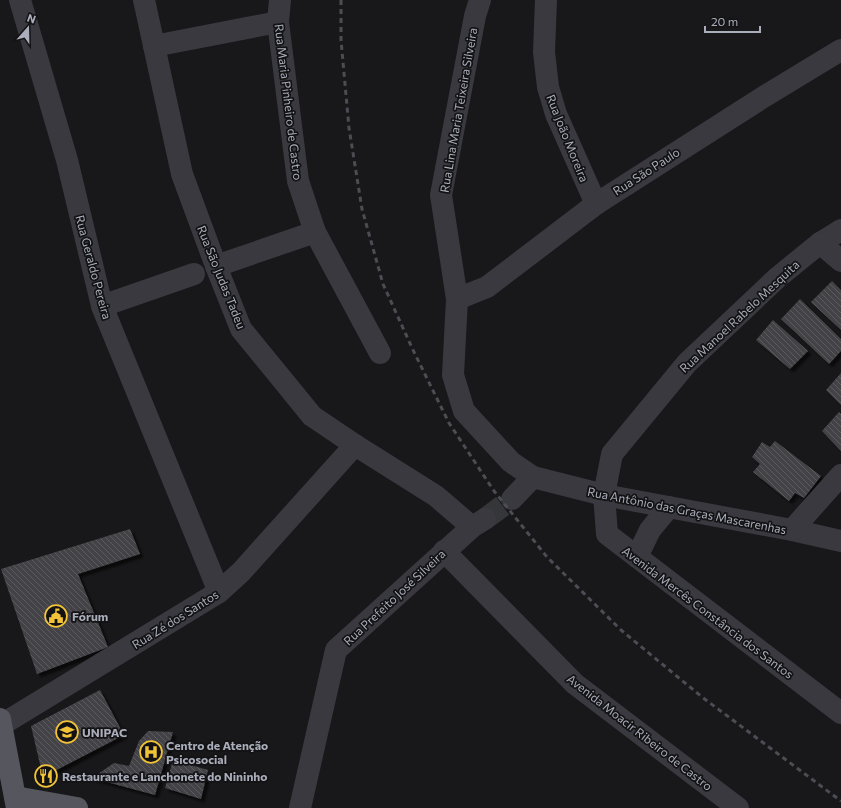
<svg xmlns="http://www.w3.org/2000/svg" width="841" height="808" font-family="Commissioner,sans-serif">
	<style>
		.building { fill: url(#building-back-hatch); filter: url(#shadow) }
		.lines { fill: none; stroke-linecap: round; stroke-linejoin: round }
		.minor-tunnel { stroke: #35363a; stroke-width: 22; stroke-dasharray: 22 11; stroke-linecap: butt }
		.minor { stroke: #39393f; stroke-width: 22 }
		.major { stroke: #55565e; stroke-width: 22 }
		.rail { stroke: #4c4d54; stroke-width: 3; stroke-dasharray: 5 4; stroke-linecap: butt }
		.labels { text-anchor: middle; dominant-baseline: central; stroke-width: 3.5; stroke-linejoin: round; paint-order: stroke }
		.street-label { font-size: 12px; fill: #aaaeba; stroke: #131315 }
		.poi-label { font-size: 12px; font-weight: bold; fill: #aaaeba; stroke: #131315; text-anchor: start }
	</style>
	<defs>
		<pattern id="building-back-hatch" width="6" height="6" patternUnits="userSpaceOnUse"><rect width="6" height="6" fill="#424347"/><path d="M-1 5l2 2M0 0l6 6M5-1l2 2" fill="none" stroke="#5b5c5f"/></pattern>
		<filter id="shadow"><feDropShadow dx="3.5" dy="3.5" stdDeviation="1" flood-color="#0009"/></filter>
	</defs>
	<rect width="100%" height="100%" fill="#18181a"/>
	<g class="building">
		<path d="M 832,281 L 841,290 L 841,330 L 811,302 Z"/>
		<path d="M 800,299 L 841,339 L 841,351 L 829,364 L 781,319 Z"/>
		<path d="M 773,320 L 808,351 L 790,369 L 756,340 Z"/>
		<path d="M 841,373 L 841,405 L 826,390 Z"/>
		<path d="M 839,412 L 841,414 L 841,451 L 822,431 Z"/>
		<path d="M 775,441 L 821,476 L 804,498 L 795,493 L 789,501 L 753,472 L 760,464 L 752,457 L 762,442 L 770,447 Z"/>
		<path d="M 130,529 L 140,554 L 78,574 L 108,647 L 37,674 L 1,569 Z"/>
		<path d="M 100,690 L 124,735 L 43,777 L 31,726 Z"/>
		<path d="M 148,731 L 173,732 L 155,795 L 92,778 L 114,763 L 129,766 L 139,741 Z"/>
		<path d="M 173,760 L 208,770 L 201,799 L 165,788 Z"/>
	</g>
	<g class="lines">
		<path class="minor-tunnel" d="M 485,519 L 512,499"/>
		<g class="minor">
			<path d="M 20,0 L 67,160 L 102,306 L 219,592"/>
			<path d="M 144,0 L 182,174 L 216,266 L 241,329 L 312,416 L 355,445 L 436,496 L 472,527"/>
			<path d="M 280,0 L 278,22 L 298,181 L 315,232 L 380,353"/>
			<path d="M 480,0 L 475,16 L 441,195 L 457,299 L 453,375 L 464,411 L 511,462 L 533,477 L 604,495 L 792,530 L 841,541"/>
			<path d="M 546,0 L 544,52 L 548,87 L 556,114 L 596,204"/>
			<path d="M 154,46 L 278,22"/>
			<path d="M 841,230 L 820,243 L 777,278 L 687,363 L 612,454 L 604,495 L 607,534 L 841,713"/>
			<path d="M 820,243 L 841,261"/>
			<path d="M 216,266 L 315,232"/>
			<path d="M 457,299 L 487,287 L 596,204 L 765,96 L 841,50"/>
			<path d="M 102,306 L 194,274"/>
			<path d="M 512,499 L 533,477"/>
			<path d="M 792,530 L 841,475"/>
			<path d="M 444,551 L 575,684 L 738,808"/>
			<path d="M 637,557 L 650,530 L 669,507"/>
			<path d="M 1,725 L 219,592 L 241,572 L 355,445"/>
			<path d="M 300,808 L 336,650 L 472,527 L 485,519"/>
		</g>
		<g class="major">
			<path d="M 0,719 L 17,808"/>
			<path d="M 15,797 L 77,808"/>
		</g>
		<path class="rail" d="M 341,0 L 341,40 L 349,128 L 362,209 L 383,284 L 413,350 L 449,423 L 494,491 L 547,557 L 621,630 L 702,697 L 841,801"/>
	</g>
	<defs>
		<g id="civic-ring" transform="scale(1.15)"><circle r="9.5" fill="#131315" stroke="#f2c237" stroke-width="1.5"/><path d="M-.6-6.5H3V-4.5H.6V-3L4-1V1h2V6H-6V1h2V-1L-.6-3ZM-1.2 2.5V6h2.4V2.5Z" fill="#f2c237"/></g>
		<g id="university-ring" transform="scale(1.15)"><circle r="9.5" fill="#131315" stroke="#f2c237" stroke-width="1.5"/><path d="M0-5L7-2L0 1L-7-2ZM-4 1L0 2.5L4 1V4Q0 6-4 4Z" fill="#f2c237"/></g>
		<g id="hospital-ring" transform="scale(1.15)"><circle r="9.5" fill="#131315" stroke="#f2c237" stroke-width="1.5"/><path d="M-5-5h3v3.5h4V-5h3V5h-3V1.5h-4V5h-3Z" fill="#f2c237"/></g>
		<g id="restaurant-ring" transform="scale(1.15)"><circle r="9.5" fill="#131315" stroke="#f2c237" stroke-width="1.5"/><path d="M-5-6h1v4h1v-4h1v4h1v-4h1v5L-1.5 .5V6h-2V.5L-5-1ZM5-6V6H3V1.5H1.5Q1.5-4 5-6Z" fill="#f2c237"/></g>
	</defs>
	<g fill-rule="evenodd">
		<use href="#civic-ring" x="56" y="616"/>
		<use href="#university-ring" x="67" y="732"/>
		<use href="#hospital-ring" x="151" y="752"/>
		<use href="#restaurant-ring" x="46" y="776"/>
	</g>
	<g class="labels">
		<g class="street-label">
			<text transform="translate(289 102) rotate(83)">Rua Maria Pinheiro de Castro</text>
			<text transform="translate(458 110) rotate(-80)">Rua Lina Maria Teixeira Silveira</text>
			<text transform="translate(568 138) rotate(68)">Rua João Moreira</text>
			<text transform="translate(646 171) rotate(-33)">Rua São Paulo</text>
			<text transform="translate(94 267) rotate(75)">Rua Geraldo Pereira</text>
			<text transform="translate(222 277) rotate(68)">Rua São Judas Tadeu</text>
			<text transform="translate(739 316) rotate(-43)">Rua Manoel Rabelo Mesquita</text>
			<text transform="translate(687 510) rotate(11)">Rua Antônio das Graças Mascarenhas</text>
			<text transform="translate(394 597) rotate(-43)">Rua Prefeito José Silveira</text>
			<text transform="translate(708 612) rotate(37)">Avenida Mercês Constância dos Santos</text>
			<text transform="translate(175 619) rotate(-32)">Rua Zé dos Santos</text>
			<text transform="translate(640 732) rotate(38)">Avenida Moacir Ribeiro de Castro</text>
		</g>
		<g class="poi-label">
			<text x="72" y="616">Fórum</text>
			<text x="82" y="732">UNIPAC</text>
			<text x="166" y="745">Centro de Atenção<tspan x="166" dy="14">Psicosocial</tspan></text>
			<text x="62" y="776">Restaurante e Lanchonete do Nininho</text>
		</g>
	</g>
	<g transform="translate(28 28) rotate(20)" stroke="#131315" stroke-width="3" paint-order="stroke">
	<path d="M0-3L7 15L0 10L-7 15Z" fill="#aaaeba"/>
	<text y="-6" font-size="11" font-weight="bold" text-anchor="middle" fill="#aaaeba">N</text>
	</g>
	<path d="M705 26v6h55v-6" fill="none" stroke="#aaaeba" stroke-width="2"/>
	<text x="711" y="26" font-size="12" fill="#aaaeba" stroke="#131315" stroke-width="3" paint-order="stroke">20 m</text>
</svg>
